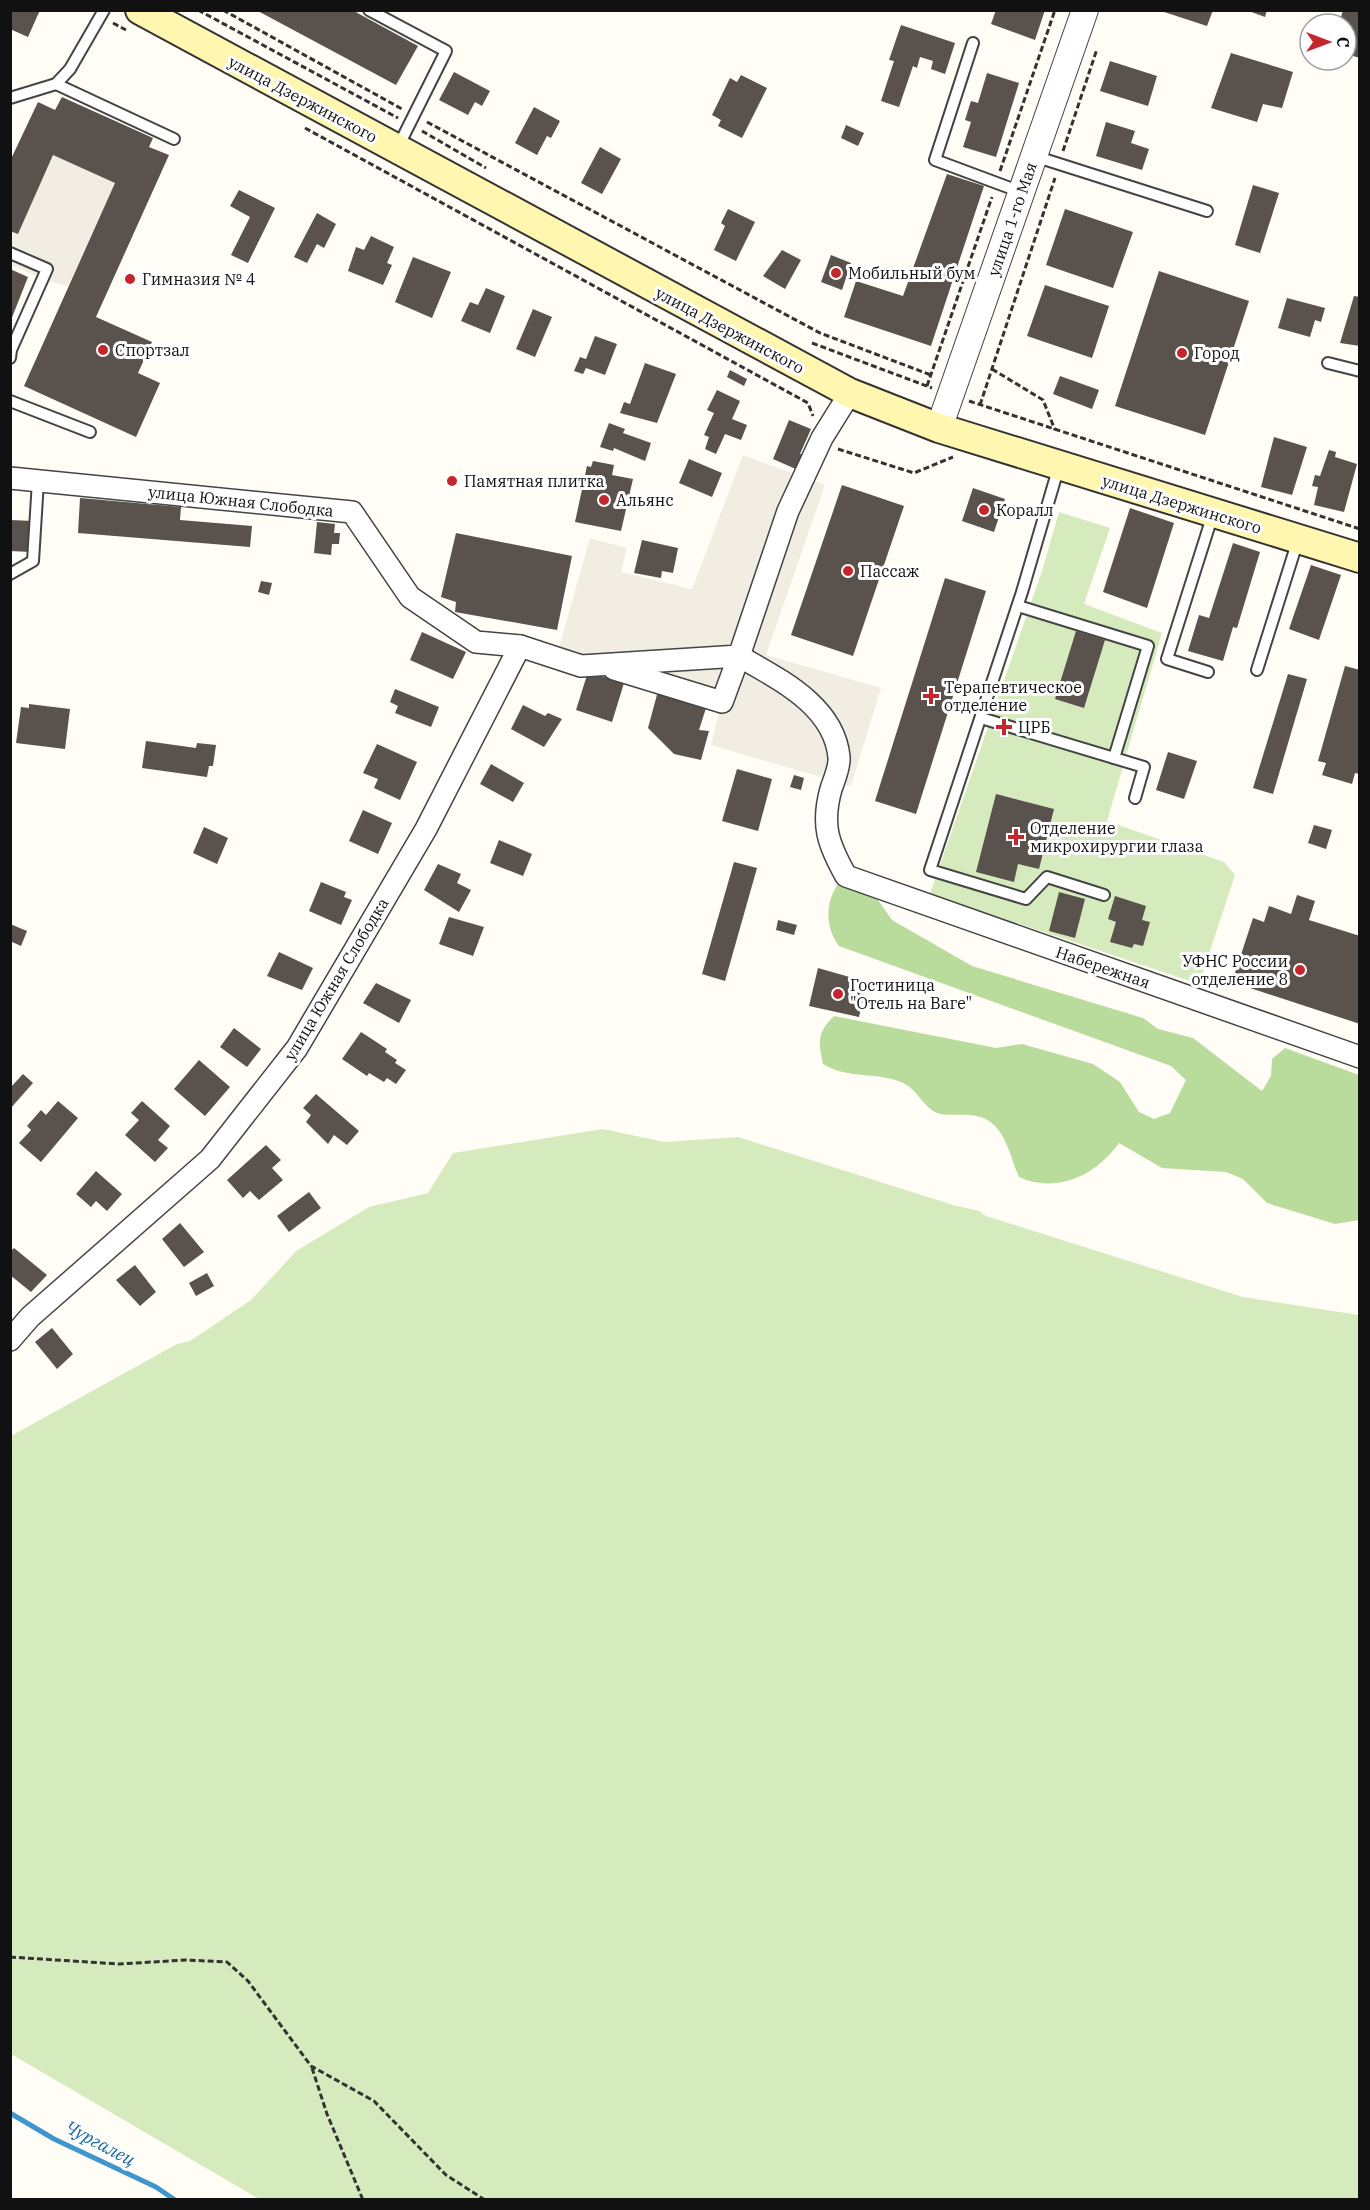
<svg xmlns="http://www.w3.org/2000/svg" width="1370" height="2210" font-family="'IBM Plex Serif',serif">
	<style>
		.green { fill: #d5ebbd }
		.forest { fill: #b9dc9c }
		.plaza { fill: #f1ede2 }
		.lines { fill: none; stroke-linecap: round; stroke-linejoin: round }
		.stream { stroke: #3f96cf; stroke-width: 5 }
		.building { fill: #5a524d }
		.service-casing { stroke: #444; stroke-width: 14 }
		.minor-casing { stroke: #444; stroke-width: 24 }
		.tertiary-casing { stroke: #444; stroke-width: 28 }
		.secondary-casing { stroke: #333; stroke-width: 32 }
		.path { stroke: #333; stroke-width: 3; stroke-dasharray: 6 3; stroke-linecap: butt }
		.service { stroke: #fff; stroke-width: 10 }
		.minor { stroke: #fff; stroke-width: 21 }
		.tertiary { stroke: #fff; stroke-width: 26 }
		.secondary { stroke: #fff6b0; stroke-width: 28 }
		.poi-dot { fill: #c4262e; stroke: #fff; stroke-width: 2 }
		.labels { text-anchor: middle; dominant-baseline: central; stroke-width: 6; stroke-linejoin: round; paint-order: stroke }
		.street-label { font-size: 16px; fill: #111; stroke: #fff }
		.poi-label { font-size: 16px; fill: #111; stroke: #fff; text-anchor: start }
		.water-label { font-size: 18px; font-style: italic; fill: #1768a6; stroke: #fff }
	</style>
	<rect width="100%" height="100%" fill="#fffdf5"/>
	<g class="green">
		<path d="M 1059,512 L 1110,528 L 1084,604 L 1162,633 L 1107,821 L 1224,862 L 1235,875 L 1199,984 L 930,894 L 1042,571 Z"/>
		<path d="M 603,1129 L 664,1142 L 738,1137 L 953,1205 L 979,1211 L 986,1216 L 1243,1297 L 1359,1315 L 1359,2199 L 259,2199 L 11,2054 L 10,1456 L 14,1454 L 11,1455 L 11,1436 L 177,1344 L 190,1341 L 251,1300 L 296,1251 L 369,1207 L 428,1193 L 453,1153 Z"/>
	</g>
	<path class="forest" d="M 838,884 L 856,884 L 873,893 L 892,920 L 972,966 L 1143,1018 L 1158,1029 L 1193,1038 L 1262,1091 L 1271,1076 L 1272,1059 L 1285,1048 L 1359,1075 L 1359,1220 L 1335,1224 L 1267,1203 L 1243,1179 L 1226,1172 L 1162,1168 L 1119,1143 C 1095,1176 1057,1194 1019,1177 C 1007,1149 1004,1117 969,1115 C 960,1114 946,1116 937,1113 C 922,1106 918,1090 903,1083 C 877,1071 849,1080 823,1064 C 818,1041 817,1033 834,1016 L 996,1048 L 1022,1044 L 1093,1064 L 1120,1082 L 1139,1112 L 1154,1119 L 1170,1113 L 1186,1080 L 1171,1066 L 839,946 C 825,927 825,903 838,884 Z"/>
	<g class="plaza">
		<path d="M 53,155 L 115,183 L 68,286 L 43,279 L 11,265 L 11,231 L 18,234 Z"/>
		<path d="M 743,455 L 825,485 L 766,655 L 881,688 L 851,786 L 711,745 L 721,705 L 556,658 L 590,538 L 627,548 L 621,572 L 692,589 Z"/>
	</g>
	<g class="lines">
		<path class="stream" d="M 10,2113 L 54,2139 L 156,2187 L 175,2200"/>
	</g>
	<g class="building">
		<path d="M 10,10 L 40,10 L 28,37 L 10,29 Z"/>
		<path d="M 256,10 L 352,10 L 418,46 L 396,85 Z"/>
		<path d="M 996,10 L 1045,10 L 1035,40 L 991,24 Z"/>
		<path d="M 1158,10 L 1213,10 L 1207,26 Z"/>
		<path d="M 1246,10 L 1267,10 L 1265,17 Z"/>
		<path d="M 1343,10 L 1360,10 L 1360,58 L 1346,54 L 1346,24 L 1339,24 Z"/>
		<path d="M 901,25 L 955,43 L 945,74 L 931,69 L 933,61 L 920,57 L 917,68 L 913,66 L 899,107 L 881,101 L 894,61 L 889,60 Z"/>
		<path d="M 1231,53 L 1293,72 L 1282,108 L 1263,104 L 1257,122 L 1211,108 Z"/>
		<path d="M 1110,61 L 1157,76 L 1148,106 L 1100,91 Z"/>
		<path d="M 454,72 L 490,91 L 482,106 L 475,102 L 468,115 L 439,100 Z"/>
		<path d="M 987,73 L 1019,83 L 996,157 L 963,147 L 971,122 L 965,120 L 971,101 L 978,103 Z"/>
		<path d="M 741,75 L 767,88 L 742,138 L 718,126 L 721,120 L 712,115 L 730,78 L 737,82 Z"/>
		<path d="M 62,97 L 153,138 L 149,147 L 169,155 L 96,317 L 152,342 L 138,373 L 160,383 L 136,437 L 24,386 L 115,183 L 53,155 L 18,234 L 10,231 L 10,161 L 38,102 L 55,110 Z"/>
		<path d="M 534,107 L 560,121 L 551,138 L 547,136 L 537,155 L 515,143 Z"/>
		<path d="M 1106,122 L 1135,131 L 1131,143 L 1149,149 L 1142,170 L 1096,156 Z"/>
		<path d="M 846,125 L 864,133 L 858,146 L 841,138 Z"/>
		<path d="M 600,147 L 621,159 L 602,194 L 581,183 Z"/>
		<path d="M 947,174 L 984,186 L 931,346 L 844,317 L 856,281 L 903,296 Z"/>
		<path d="M 1253,185 L 1279,193 L 1260,253 L 1235,245 Z"/>
		<path d="M 239,190 L 275,208 L 248,263 L 231,255 L 250,217 L 230,206 Z"/>
		<path d="M 728,209 L 755,222 L 736,261 L 714,250 L 725,226 L 721,223 Z"/>
		<path d="M 1065,209 L 1133,232 L 1113,288 L 1046,265 Z"/>
		<path d="M 317,213 L 336,224 L 324,248 L 317,244 L 307,263 L 294,257 Z"/>
		<path d="M 371,236 L 394,247 L 387,263 L 392,265 L 383,285 L 348,271 L 356,247 L 364,250 Z"/>
		<path d="M 782,250 L 801,260 L 785,289 L 763,276 Z"/>
		<path d="M 831,255 L 851,263 L 842,290 L 821,282 Z"/>
		<path d="M 413,257 L 451,272 L 432,318 L 395,302 Z"/>
		<path d="M 10,269 L 28,277 L 11,320 L 10,320 Z"/>
		<path d="M 1159,271 L 1249,301 L 1205,435 L 1115,406 Z"/>
		<path d="M 1045,285 L 1109,306 L 1092,358 L 1027,336 Z"/>
		<path d="M 486,288 L 505,296 L 490,333 L 461,321 L 470,302 L 478,305 Z"/>
		<path d="M 1354,296 L 1360,297 L 1360,346 L 1340,343 Z"/>
		<path d="M 1287,298 L 1325,308 L 1321,322 L 1315,320 L 1310,337 L 1278,328 Z"/>
		<path d="M 533,309 L 552,317 L 535,357 L 516,349 Z"/>
		<path d="M 595,336 L 617,344 L 605,375 L 586,368 L 583,374 L 574,371 L 580,357 L 586,359 Z"/>
		<path d="M 645,363 L 676,374 L 657,423 L 620,413 L 624,402 L 630,404 Z"/>
		<path d="M 730,370 L 747,379 L 744,386 L 727,377 Z"/>
		<path d="M 1060,376 L 1099,390 L 1092,409 L 1053,394 Z"/>
		<path d="M 717,390 L 740,401 L 732,419 L 747,425 L 741,440 L 725,434 L 716,454 L 705,449 L 709,437 L 704,435 L 714,413 L 707,410 Z"/>
		<path d="M 789,420 L 811,429 L 800,454 L 804,455 L 798,470 L 773,459 Z"/>
		<path d="M 609,423 L 625,429 L 623,433 L 651,443 L 645,461 L 614,448 L 613,451 L 600,447 Z"/>
		<path d="M 1274,437 L 1307,447 L 1292,495 L 1261,487 Z"/>
		<path d="M 1329,450 L 1336,452 L 1335,457 L 1357,464 L 1344,512 L 1314,505 L 1318,487 L 1312,486 L 1315,475 L 1320,476 Z"/>
		<path d="M 689,459 L 722,473 L 712,497 L 679,483 Z"/>
		<path d="M 593,461 L 614,465 L 612,475 L 633,479 L 621,531 L 575,522 L 587,466 L 591,467 Z"/>
		<path d="M 842,485 L 904,506 L 853,656 L 791,635 Z"/>
		<path d="M 973,488 L 1005,499 L 994,532 L 962,521 Z"/>
		<path d="M 80,498 L 181,507 L 180,520 L 252,526 L 250,547 L 78,533 Z"/>
		<path d="M 1130,508 L 1174,523 L 1147,608 L 1103,592 Z"/>
		<path d="M 10,520 L 33,521 L 31,552 L 10,551 Z"/>
		<path d="M 317,522 L 335,524 L 334,533 L 340,533 L 339,544 L 332,544 L 331,555 L 314,553 Z"/>
		<path d="M 456,533 L 572,556 L 557,630 L 455,612 L 456,602 L 441,597 Z"/>
		<path d="M 642,540 L 678,548 L 673,573 L 662,571 L 661,578 L 634,573 Z"/>
		<path d="M 1233,543 L 1260,552 L 1237,628 L 1233,627 L 1223,661 L 1188,651 L 1199,615 L 1209,618 Z"/>
		<path d="M 1311,565 L 1341,575 L 1319,640 L 1289,629 Z"/>
		<path d="M 945,578 L 986,591 L 916,814 L 875,801 Z"/>
		<path d="M 261,581 L 272,583 L 269,595 L 258,592 Z"/>
		<path d="M 1076,631 L 1105,640 L 1084,708 L 1055,699 Z"/>
		<path d="M 422,632 L 466,652 L 453,679 L 410,660 Z"/>
		<path d="M 1345,666 L 1360,670 L 1360,774 L 1355,773 L 1352,784 L 1322,775 L 1326,763 L 1318,761 Z"/>
		<path d="M 588,672 L 624,683 L 612,722 L 576,710 Z"/>
		<path d="M 1288,674 L 1307,679 L 1273,794 L 1253,788 Z"/>
		<path d="M 395,689 L 439,707 L 431,727 L 395,713 L 398,706 L 390,702 Z"/>
		<path d="M 658,691 L 707,705 L 699,730 L 709,731 L 701,760 L 674,754 L 648,728 Z"/>
		<path d="M 29,704 L 70,709 L 65,749 L 16,743 L 21,707 L 29,708 Z"/>
		<path d="M 523,705 L 545,716 L 548,713 L 562,719 L 544,747 L 511,729 Z"/>
		<path d="M 146,741 L 196,748 L 197,743 L 216,745 L 213,766 L 209,766 L 207,777 L 142,768 Z"/>
		<path d="M 377,744 L 417,762 L 400,800 L 374,788 L 378,779 L 363,773 Z"/>
		<path d="M 1168,752 L 1197,761 L 1184,799 L 1156,790 Z"/>
		<path d="M 491,764 L 524,783 L 513,802 L 480,784 Z"/>
		<path d="M 737,769 L 772,779 L 758,831 L 722,821 Z"/>
		<path d="M 794,775 L 804,778 L 801,790 L 790,787 Z"/>
		<path d="M 996,794 L 1054,809 L 1039,869 L 1018,864 L 1014,882 L 976,872 Z"/>
		<path d="M 363,810 L 392,823 L 378,854 L 349,841 Z"/>
		<path d="M 1314,825 L 1332,830 L 1326,849 L 1308,843 Z"/>
		<path d="M 204,827 L 228,838 L 217,864 L 193,853 Z"/>
		<path d="M 499,840 L 532,854 L 523,876 L 490,863 Z"/>
		<path d="M 734,862 L 757,868 L 725,981 L 702,974 Z"/>
		<path d="M 438,864 L 461,874 L 457,883 L 471,890 L 459,912 L 424,890 Z"/>
		<path d="M 321,882 L 346,892 L 344,897 L 352,900 L 341,925 L 309,911 Z"/>
		<path d="M 1059,892 L 1085,899 L 1075,938 L 1049,931 Z"/>
		<path d="M 1297,895 L 1315,901 L 1309,920 L 1360,936 L 1360,1024 L 1232,982 L 1253,918 L 1264,922 L 1269,906 L 1291,914 Z"/>
		<path d="M 1115,896 L 1146,906 L 1142,920 L 1150,922 L 1143,946 L 1134,944 L 1132,948 L 1110,942 L 1116,922 L 1108,919 Z"/>
		<path d="M 449,917 L 484,927 L 473,956 L 439,944 Z"/>
		<path d="M 778,920 L 797,925 L 794,935 L 776,930 Z"/>
		<path d="M 10,924 L 27,931 L 21,946 L 10,941 Z"/>
		<path d="M 279,952 L 313,968 L 302,990 L 267,976 Z"/>
		<path d="M 818,968 L 867,982 L 859,1017 L 809,1006 Z"/>
		<path d="M 376,983 L 411,1000 L 399,1023 L 363,1003 Z"/>
		<path d="M 234,1028 L 261,1049 L 247,1067 L 220,1047 Z"/>
		<path d="M 361,1032 L 387,1049 L 385,1052 L 397,1060 L 395,1063 L 406,1070 L 396,1084 L 387,1078 L 384,1082 L 369,1073 L 367,1076 L 342,1059 Z"/>
		<path d="M 199,1060 L 230,1087 L 205,1116 L 174,1089 Z"/>
		<path d="M 23,1074 L 33,1083 L 10,1109 L 10,1088 Z"/>
		<path d="M 316,1094 L 359,1131 L 347,1145 L 334,1135 L 328,1144 L 306,1122 L 311,1115 L 303,1108 Z"/>
		<path d="M 58,1101 L 78,1118 L 41,1162 L 19,1143 L 31,1130 L 27,1126 L 41,1110 L 46,1115 Z"/>
		<path d="M 142,1101 L 170,1126 L 158,1140 L 168,1148 L 155,1162 L 125,1135 L 139,1120 L 131,1113 Z"/>
		<path d="M 266,1145 L 281,1160 L 272,1168 L 283,1180 L 259,1200 L 250,1191 L 243,1198 L 227,1180 Z"/>
		<path d="M 96,1171 L 122,1194 L 107,1211 L 96,1201 L 91,1207 L 76,1194 Z"/>
		<path d="M 309,1192 L 321,1208 L 289,1232 L 277,1216 Z"/>
		<path d="M 180,1223 L 204,1252 L 184,1267 L 162,1239 Z"/>
		<path d="M 14,1248 L 47,1275 L 31,1292 L 10,1275 L 10,1252 Z"/>
		<path d="M 135,1265 L 156,1292 L 140,1306 L 116,1280 Z"/>
		<path d="M 207,1273 L 214,1286 L 196,1296 L 189,1283 Z"/>
		<path d="M 52,1328 L 73,1354 L 57,1369 L 35,1342 Z"/>
	</g>
	<g class="lines">
		<g class="service-casing">
			<g id="service">
				<path d="M 369,10 L 446,51 L 398,147"/>
				<path d="M 973,43 L 935,160 L 1021,192"/>
				<path d="M 56,84 L 174,139"/>
				<path d="M 10,98 L 56,84 L 70,69 L 104,10"/>
				<path d="M 1034,156 L 1207,211"/>
				<path d="M 10,253 L 47,269 L 11,350 L 10,358"/>
				<path d="M 1328,363 L 1360,371"/>
				<path d="M 10,401 L 90,432"/>
				<path d="M 1059,466 L 1022,592 L 930,870 L 1026,899 L 1047,877 L 1104,895"/>
				<path d="M 10,574 L 33,561 L 38,481"/>
				<path d="M 1018,606 L 1148,646 L 1114,758"/>
				<path d="M 1257,670 L 1298,540"/>
				<path d="M 1208,672 L 1167,659 L 1213,514"/>
				<path d="M 981,718 L 1144,767 L 1135,798"/>
			</g>
		</g>
		<g class="minor-casing">
			<g id="minor">
				<path d="M 10,478 L 352,512 L 410,597 L 476,642 L 520,646"/>
				<path d="M 614,669 L 722,702 L 739,656 C 778,679 834,705 839,757 C 840,767 834,780 831,789 C 821,825 828,844 846,876 L 1360,1057"/>
				<path d="M 10,1340 L 30,1317 L 210,1159 L 297,1048 L 426,829 L 520,646 L 581,666 L 739,656 L 788,511 L 822,438 L 850,393"/>
			</g>
		</g>
		<g class="tertiary-casing">
			<path id="tertiary" d="M 939,428 L 1085,10"/>
		</g>
		<g class="secondary-casing">
			<path id="secondary" d="M 140,10 L 850,393 L 939,428 L 1360,558"/>
		</g>
		<g class="path">
			<path d="M 198,10 L 398,118"/>
			<path d="M 223,10 L 402,109"/>
			<path d="M 113,23 L 126,30"/>
			<path d="M 427,122 L 820,333 L 931,375"/>
			<path d="M 305,128 L 808,403 L 813,416"/>
			<path d="M 422,131 L 486,168"/>
			<path d="M 1063,151 L 1097,49"/>
			<path d="M 1000,171 L 1055,10"/>
			<path d="M 812,343 L 932,388"/>
			<path d="M 992,369 L 1043,400 L 1055,430"/>
			<path d="M 927,386 L 992,197"/>
			<path d="M 969,401 L 1360,529"/>
			<path d="M 980,405 L 1055,178"/>
			<path d="M 838,449 L 914,473 L 953,457"/>
			<path d="M 10,1957 L 119,1964 L 186,1960 L 227,1962 L 248,1981 L 311,2066 L 374,2101 L 446,2175 L 485,2200"/>
			<path d="M 312,2068 L 327,2114 L 363,2200"/>
		</g>
		<use href="#service" class="service"/>
		<use href="#minor" class="minor"/>
		<use href="#tertiary" class="tertiary"/>
		<use href="#secondary" class="secondary"/>
	</g>
	<g class="poi-dot">
		<circle cx="836" cy="273" r="6"/>
		<circle cx="130" cy="279" r="6"/>
		<circle cx="103" cy="350" r="6"/>
		<circle cx="1182" cy="353" r="6"/>
		<circle cx="452" cy="481" r="6"/>
		<circle cx="604" cy="500" r="6"/>
		<circle cx="984" cy="510" r="6"/>
		<circle cx="848" cy="571" r="6"/>
		<path d="M928 687h6v6h6v6h-6v6h-6v-6h-6v-6h6z"/>
		<path d="M1001 718h6v6h6v6h-6v6h-6v-6h-6v-6h6z"/>
		<path d="M1013 828h6v6h6v6h-6v6h-6v-6h-6v-6h6z"/>
		<circle cx="1300" cy="970" r="6"/>
		<circle cx="838" cy="994" r="6"/>
	</g>
	<g class="labels">
		<g class="street-label">
			<text transform="translate(303 99) rotate(28)">улица Дзержинского</text>
			<text transform="translate(1012 219) rotate(-71)">улица 1-го Мая</text>
			<text transform="translate(730 330) rotate(28)">улица Дзержинского</text>
			<text transform="translate(241 501) rotate(6)">улица Южная Слободка</text>
			<text transform="translate(1182 504) rotate(17)">улица Дзержинского</text>
			<text transform="translate(1103 967) rotate(19)">Набережная</text>
			<text transform="translate(336 979) rotate(-59)">улица Южная Слободка</text>
		</g>
		<g class="poi-label">
			<text x="848" y="273">Мобильный бум</text>
			<text x="142" y="279">Гимназия № 4</text>
			<text x="115" y="350">Спортзал</text>
			<text x="1194" y="353">Город</text>
			<text x="464" y="481">Памятная плитка</text>
			<text x="616" y="500">Альянс</text>
			<text x="996" y="510">Коралл</text>
			<text x="860" y="571">Пассаж</text>
			<text x="944" y="687">Терапевтическое<tspan x="944" dy="18">отделение</tspan></text>
			<text x="1018" y="727">ЦРБ</text>
			<text x="1030" y="828">Отделение<tspan x="1030" dy="18">микрохирургии глаза</tspan></text>
			<text x="1288" y="961" text-anchor="end">УФНС России<tspan x="1288" dy="18">отделение 8</tspan></text>
			<text x="850" y="985">Гостиница<tspan x="850" dy="18">"Отель на Ваге"</tspan></text>
		</g>
		<g class="water-label">
			<text transform="translate(100 2143) rotate(28)">Чургалец</text>
		</g>
	</g>
	<rect width="1370" height="2210" fill="none" stroke="#111111" stroke-width="24"/>
	<g transform="translate(1328 42) rotate(90)"><circle r="28" fill="#ffffff" stroke="#a0a0a0" stroke-width="1.5"/>
	<path d="M0-4.5L10 22L0 15L-10 22Z" fill="#c4262e"/>
	<text y="-9" font-size="16" font-weight="bold" text-anchor="middle" fill="#111111">С</text>
	</g>
</svg>
